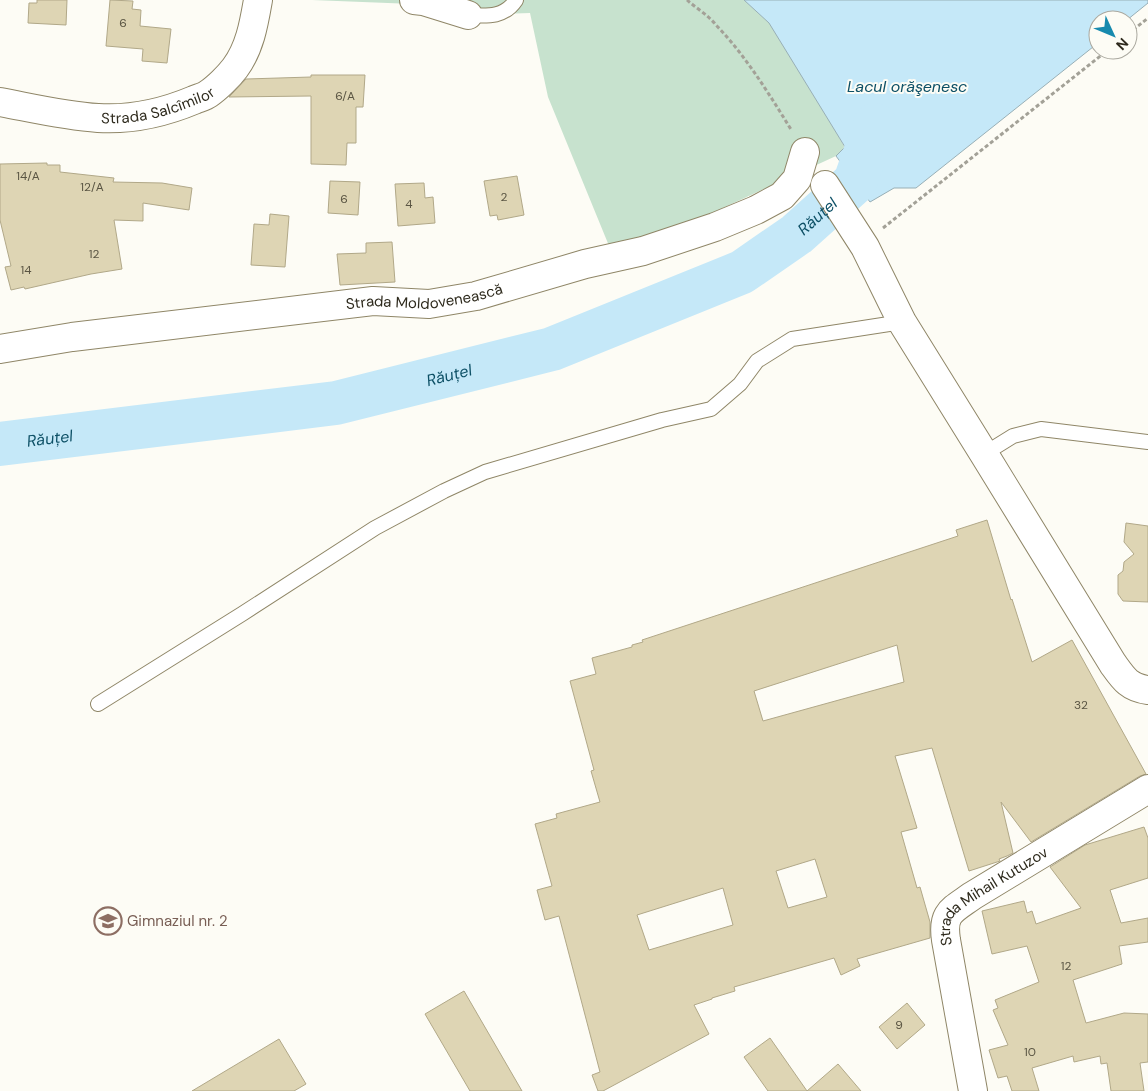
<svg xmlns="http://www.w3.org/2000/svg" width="1148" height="1091" font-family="'DM Sans',sans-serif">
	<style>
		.green { fill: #c7e2ce }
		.water { fill: #c5e8f8; stroke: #98afb6 }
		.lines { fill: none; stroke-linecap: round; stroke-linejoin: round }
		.river { stroke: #c5e8f8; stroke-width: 44 }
		.building { fill: #ded5b4; stroke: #b1a888; fill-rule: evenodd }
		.service-casing { stroke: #8f8667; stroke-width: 16 }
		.minor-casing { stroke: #8f8667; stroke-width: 30 }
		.path { stroke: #a3a197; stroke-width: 3; stroke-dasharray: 4 2.5; stroke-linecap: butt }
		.service { stroke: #fff; stroke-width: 14 }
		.minor { stroke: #fff; stroke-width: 28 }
		.labels { text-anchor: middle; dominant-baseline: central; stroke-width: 4; stroke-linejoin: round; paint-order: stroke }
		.number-label { font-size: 12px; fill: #5a5543 }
		.street-label { font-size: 15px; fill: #2e2a1d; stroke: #fdfcf5 }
		.education-label { font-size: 15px; fill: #785e54; stroke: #fdfcf5; text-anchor: start }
		.water-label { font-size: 16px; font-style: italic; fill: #0d5066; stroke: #fdfcf5 }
	</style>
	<rect width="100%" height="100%" fill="#fdfcf5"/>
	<path class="green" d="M 312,0 L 765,0 L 845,148 L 836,156 L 614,258 L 548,97 L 530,13 L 468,15 L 413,4 Z"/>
	<path class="water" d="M 744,0 L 1148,0 L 1148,3 L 1127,20 L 1098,20 L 1098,43 L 916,188 L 894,188 L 870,202 L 836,156 L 845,147 L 769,23 Z"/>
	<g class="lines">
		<path class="river" id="s1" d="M 0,444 L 336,403 L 552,349 L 742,272 L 797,234 L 855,182 L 875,125"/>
	</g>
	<g class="building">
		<path d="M 37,0 L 67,0 L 66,25 L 28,23 L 29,3 L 37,3 Z"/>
		<path d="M 110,0 L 133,1 L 132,9 L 141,10 L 140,26 L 171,29 L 167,63 L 142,61 L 143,49 L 106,46 Z"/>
		<path d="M 311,75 L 365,75 L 363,107 L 356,107 L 356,143 L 347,143 L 346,165 L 311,164 L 311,96 L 229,97 L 246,79 L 311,77 Z"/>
		<path d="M 47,163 L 47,165 L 60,165 L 60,172 L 114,178 L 113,182 L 162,183 L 192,188 L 189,210 L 143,203 L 143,221 L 114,220 L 122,269 L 91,274 L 25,289 L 24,287 L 11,290 L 5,267 L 11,266 L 0,220 L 0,164 Z"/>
		<path d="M 517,176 L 524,215 L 498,220 L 497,215 L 490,216 L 484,181 Z"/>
		<path d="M 330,181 L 360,182 L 358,215 L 328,213 Z"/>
		<path d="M 424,183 L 425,198 L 433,197 L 435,223 L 398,226 L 395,184 Z"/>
		<path d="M 270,214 L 289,216 L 285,267 L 251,265 L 254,224 L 269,225 Z"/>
		<path d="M 392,242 L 395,282 L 340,285 L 337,254 L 366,253 L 366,243 Z"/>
		<path d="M 987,520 L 1011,600 L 1012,599 L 1032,662 L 1072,640 L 1146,774 L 1140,776 L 1031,842 L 1001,802 L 1013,853 L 1007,856 L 999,859 L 1000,861 L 997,862 L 969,871 L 932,748 L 895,756 L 917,828 L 901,832 L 917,888 L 920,887 L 930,922 L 930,938 L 857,959 L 860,966 L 841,975 L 834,958 L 734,987 L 735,991 L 712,998 L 712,999 L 694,1005 L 709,1034 L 603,1091 L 598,1091 L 592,1075 L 600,1072 L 559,916 L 545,920 L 537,890 L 552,886 L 535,824 L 557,818 L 556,814 L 600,802 L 591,771 L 594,770 L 570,681 L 596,674 L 592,658 L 632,647 L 632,645 L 643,642 L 642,640 L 958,536 L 956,530 ZM 897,645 L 904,682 L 763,721 L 754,691 ZM 815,859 L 827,897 L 788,908 L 776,871 ZM 723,888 L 733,925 L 649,950 L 637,915 Z"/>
		<path d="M 1126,523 L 1148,526 L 1148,602 L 1123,601 L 1118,594 L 1118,575 L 1123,571 L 1124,562 L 1134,554 L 1124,542 Z"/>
		<path d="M 1144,827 L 1148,838 L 1148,878 L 1110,890 L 1121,923 L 1148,918 L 1148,942 L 1119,946 L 1122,964 L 1073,980 L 1086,1023 L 1124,1013 L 1148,1014 L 1148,1062 L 1140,1063 L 1144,1091 L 1111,1091 L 1107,1063 L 1101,1064 L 1100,1056 L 1074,1062 L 1073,1056 L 1032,1068 L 1039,1091 L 1012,1091 L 1007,1076 L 998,1078 L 989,1050 L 1008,1045 L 993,1010 L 998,1008 L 995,1000 L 1039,982 L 1027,946 L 992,954 L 982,911 L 1024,901 L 1027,913 L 1032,911 L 1036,924 L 1081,908 L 1050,867 L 1085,845 Z"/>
		<path d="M 464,991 L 522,1091 L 470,1091 L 425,1014 Z"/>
		<path d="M 907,1003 L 925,1025 L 897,1049 L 879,1027 Z"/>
		<path d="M 770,1038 L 807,1091 L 838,1064 L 861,1091 L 768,1091 L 744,1057 Z"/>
		<path d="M 279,1039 L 306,1084 L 294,1091 L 192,1091 Z"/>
	</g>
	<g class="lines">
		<g class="service-casing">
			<g id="service">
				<path d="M 468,15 C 487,16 504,18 516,0"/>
				<path d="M 984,454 L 1013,436 L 1041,429 L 1148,442"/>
				<path d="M 98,704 L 242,614 L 375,528 L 444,491 L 485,472 L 662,420 L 711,409 L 740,384 L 757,361 L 792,339 L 902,322"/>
			</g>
		</g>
		<g class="minor-casing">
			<g id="minor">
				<path d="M 414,0 L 423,1 L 468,15"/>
				<path id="s2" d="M 0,102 C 32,108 65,116 98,118 C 131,120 163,113 194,100 C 198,98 204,97 208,94 C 217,88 229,76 235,68 C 250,48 254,23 258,0"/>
				<path d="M 825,185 L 865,247 L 902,322 L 984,454 L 1113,664 C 1123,678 1129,688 1148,690"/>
				<path id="s3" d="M 0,349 L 72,337 L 373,301 L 429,304 L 476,296 L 585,264 L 643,251 L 715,227 L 756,210 L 782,196 L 797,179 L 805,152"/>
				<path id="s4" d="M 973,1091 L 946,940 C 942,913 951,911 972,896 L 1148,789"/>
			</g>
		</g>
		<g class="path">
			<path d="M 687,0 C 696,8 708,15 716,25 C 746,56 769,94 792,131"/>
			<path d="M 1128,34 L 1148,18"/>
			<path d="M 883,228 L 1108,50"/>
		</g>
		<use href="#service" class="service"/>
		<use href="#minor" class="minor"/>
	</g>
	<defs>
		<g id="school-ring" transform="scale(1.4375)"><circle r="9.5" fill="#fdfcf5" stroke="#8d6e63" stroke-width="1.5"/><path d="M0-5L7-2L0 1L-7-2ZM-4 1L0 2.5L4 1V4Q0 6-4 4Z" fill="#8d6e63"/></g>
	</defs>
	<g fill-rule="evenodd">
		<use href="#school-ring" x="108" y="921"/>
	</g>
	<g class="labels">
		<g class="number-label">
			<text x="123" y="23">6</text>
			<text x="345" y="96">6/A</text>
			<text x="28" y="176">14/A</text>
			<text x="92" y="187">12/A</text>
			<text x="504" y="197">2</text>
			<text x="344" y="199">6</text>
			<text x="409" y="204">4</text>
			<text x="94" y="254">12</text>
			<text x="26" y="270">14</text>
			<text x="1081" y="705">32</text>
			<text x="1066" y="966">12</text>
			<text x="899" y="1025">9</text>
			<text x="1030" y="1052">10</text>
		</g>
		<g class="street-label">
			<text stroke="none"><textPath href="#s2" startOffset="161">Strada Salcîmilor</textPath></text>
			<text stroke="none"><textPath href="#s3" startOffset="428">Strada Moldovenească</textPath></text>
			<text stroke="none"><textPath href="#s4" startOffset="222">Strada Mihail Kutuzov</textPath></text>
		</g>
		<g class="education-label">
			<text x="127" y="921">Gimnaziul nr. 2</text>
		</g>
		<g class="water-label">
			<text x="907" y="86">Lacul orăşenesc</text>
			<text stroke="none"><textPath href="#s1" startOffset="860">Răuțel</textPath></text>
			<text stroke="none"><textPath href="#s1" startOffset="455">Răuțel</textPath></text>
			<text stroke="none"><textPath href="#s1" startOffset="50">Răuțel</textPath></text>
		</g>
	</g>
	<g transform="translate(1113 35) rotate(134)"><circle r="24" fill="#fdfcf5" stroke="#aaa89f"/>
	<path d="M0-4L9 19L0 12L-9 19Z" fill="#178aae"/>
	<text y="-8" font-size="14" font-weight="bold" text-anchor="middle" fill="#2e2a1d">N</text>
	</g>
</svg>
